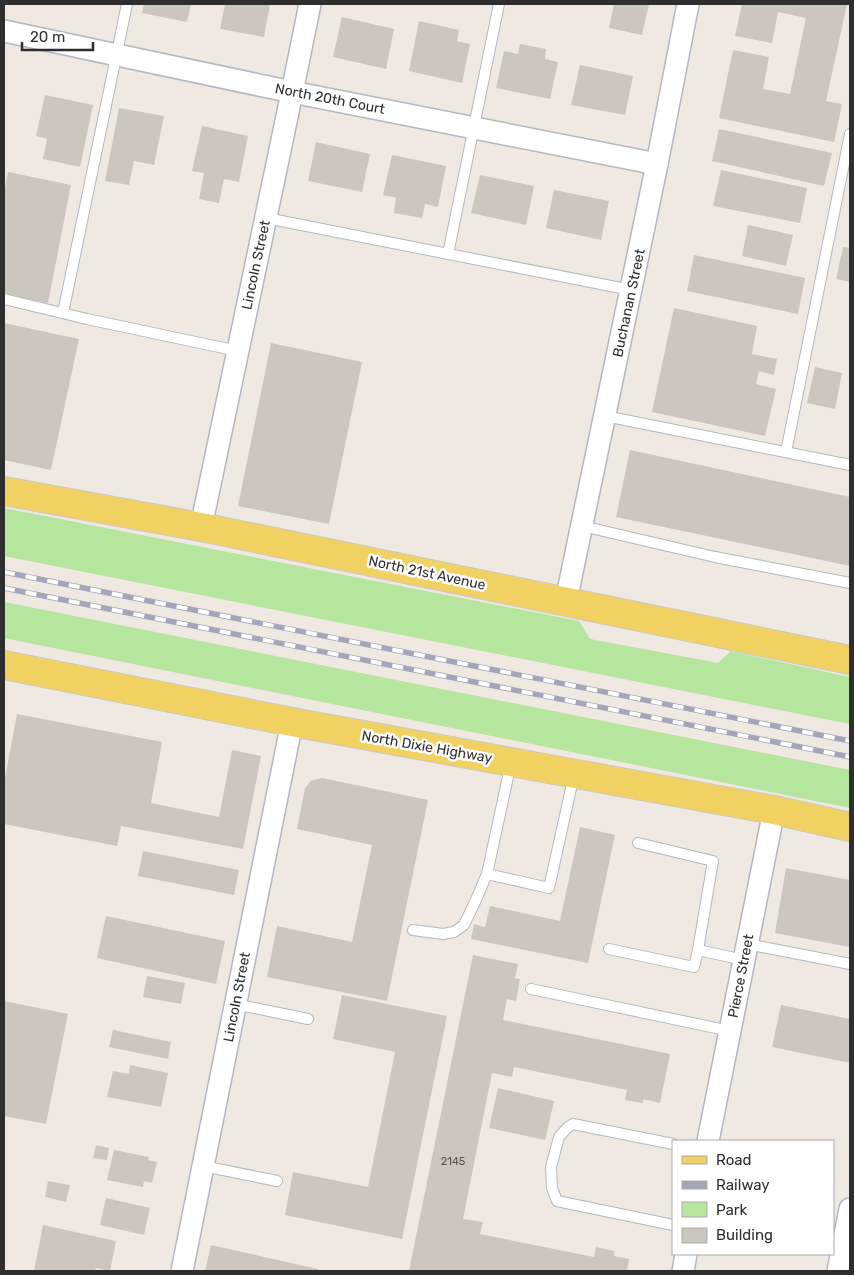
<svg xmlns="http://www.w3.org/2000/svg" width="854" height="1275" font-family="Rubik,sans-serif">
	<style>
		.green { fill: #b6e59e }
		.building { fill: #cbc7bf }
		.lines { fill: none; stroke-linecap: round; stroke-linejoin: round }
		.service-casing { stroke: #b4b7c1; stroke-width: 12 }
		.minor-casing { stroke: #b4b7c1; stroke-width: 24 }
		.primary-casing { stroke: #c9c9c9; stroke-width: 30 }
		.service { stroke: #fff; stroke-width: 10 }
		.minor { stroke: #fff; stroke-width: 21 }
		.primary { stroke: #f2d163; stroke-width: 28 }
		.rail-casing { stroke: #a3a6b8; stroke-width: 5.5 }
		.rail { stroke: #fff; stroke-width: 4; stroke-dasharray: 11; stroke-linecap: butt }
		.labels { text-anchor: middle; dominant-baseline: central; stroke-width: 5; stroke-linejoin: round; paint-order: stroke }
		.number-label { font-size: 11px; fill: #555452 }
		.street-label { font-size: 14px; fill: #2e2e2e; stroke: #fff }
	</style>
	<rect width="100%" height="100%" fill="#efe9e1"/>
	<g class="green">
		<path d="M 4,508 L 579,621 L 590,639 L 718,663 L 731,651 L 850,677 L 850,724 L 4,556 Z"/>
		<path d="M 4,602 L 850,770 L 850,808 L 4,638 Z"/>
	</g>
	<g class="building">
		<path d="M 144,4 L 191,4 L 187,22 L 142,13 Z"/>
		<path d="M 225,4 L 270,4 L 264,37 L 220,29 Z"/>
		<path d="M 614,4 L 649,4 L 642,35 L 609,28 Z"/>
		<path d="M 742,4 L 847,4 L 826,101 L 842,104 L 834,142 L 719,118 L 733,50 L 769,57 L 763,89 L 790,94 L 806,18 L 778,12 L 772,43 L 735,36 Z"/>
		<path d="M 342,17 L 394,29 L 386,69 L 333,57 Z"/>
		<path d="M 419,21 L 459,30 L 457,41 L 470,44 L 462,83 L 409,71 Z"/>
		<path d="M 520,44 L 546,49 L 545,59 L 558,62 L 550,99 L 496,88 L 504,51 L 518,54 Z"/>
		<path d="M 580,65 L 633,76 L 625,115 L 571,105 Z"/>
		<path d="M 45,95 L 93,105 L 80,167 L 43,159 L 47,139 L 36,136 Z"/>
		<path d="M 119,108 L 164,116 L 154,165 L 134,161 L 129,185 L 105,181 Z"/>
		<path d="M 202,126 L 248,136 L 239,182 L 224,179 L 219,203 L 199,199 L 204,173 L 192,171 Z"/>
		<path d="M 719,129 L 832,153 L 824,186 L 712,161 Z"/>
		<path d="M 316,142 L 370,154 L 362,192 L 308,181 Z"/>
		<path d="M 392,155 L 446,166 L 438,207 L 425,204 L 422,218 L 394,213 L 396,198 L 383,195 Z"/>
		<path d="M 721,170 L 807,188 L 800,223 L 713,206 Z"/>
		<path d="M 8,172 L 71,185 L 48,303 L 4,294 L 4,194 Z"/>
		<path d="M 480,175 L 534,186 L 526,225 L 471,213 Z"/>
		<path d="M 554,190 L 609,201 L 601,240 L 546,228 Z"/>
		<path d="M 748,225 L 793,235 L 786,266 L 742,256 Z"/>
		<path d="M 843,247 L 850,248 L 850,282 L 836,279 Z"/>
		<path d="M 694,255 L 805,278 L 798,314 L 687,291 Z"/>
		<path d="M 674,308 L 757,326 L 752,354 L 777,359 L 774,375 L 759,371 L 756,384 L 776,389 L 765,436 L 652,412 Z"/>
		<path d="M 4,323 L 79,339 L 51,470 L 4,460 Z"/>
		<path d="M 271,343 L 362,362 L 329,524 L 238,506 Z"/>
		<path d="M 815,367 L 842,373 L 835,409 L 807,403 Z"/>
		<path d="M 630,450 L 850,497 L 850,566 L 616,517 Z"/>
		<path d="M 17,714 L 162,742 L 151,803 L 219,817 L 232,750 L 261,756 L 243,849 L 121,826 L 117,846 L 4,824 L 4,783 Z"/>
		<path d="M 322,778 L 428,800 L 387,1001 L 267,977 L 277,926 L 352,942 L 372,845 L 297,829 L 305,788 L 311,781 Z"/>
		<path d="M 580,827 L 615,835 L 588,963 L 471,939 L 474,924 L 485,927 L 490,906 L 560,921 Z"/>
		<path d="M 143,851 L 239,870 L 234,895 L 138,876 Z"/>
		<path d="M 786,868 L 850,880 L 850,947 L 775,933 Z"/>
		<path d="M 106,916 L 225,941 L 216,984 L 97,958 Z"/>
		<path d="M 473,955 L 518,964 L 515,978 L 520,979 L 516,1001 L 507,999 L 503,1020 L 670,1054 L 660,1103 L 643,1099 L 643,1103 L 625,1100 L 627,1090 L 514,1067 L 512,1077 L 492,1073 L 463,1219 L 483,1222 L 480,1234 L 594,1257 L 596,1247 L 614,1251 L 614,1256 L 629,1259 L 627,1271 L 409,1271 Z"/>
		<path d="M 147,976 L 185,983 L 181,1004 L 143,997 Z"/>
		<path d="M 342,995 L 447,1016 L 402,1239 L 285,1215 L 293,1172 L 368,1187 L 395,1052 L 333,1039 Z"/>
		<path d="M 4,1001 L 68,1014 L 46,1124 L 4,1116 Z"/>
		<path d="M 781,1005 L 850,1019 L 850,1063 L 772,1047 Z"/>
		<path d="M 113,1030 L 171,1042 L 168,1059 L 109,1047 Z"/>
		<path d="M 130,1065 L 168,1073 L 161,1107 L 107,1097 L 113,1071 L 129,1074 Z"/>
		<path d="M 498,1088 L 554,1101 L 545,1140 L 489,1128 Z"/>
		<path d="M 96,1145 L 109,1148 L 107,1160 L 93,1158 Z"/>
		<path d="M 114,1150 L 149,1157 L 148,1160 L 157,1162 L 152,1183 L 144,1181 L 143,1187 L 107,1180 Z"/>
		<path d="M 48,1181 L 70,1185 L 66,1202 L 45,1197 Z"/>
		<path d="M 106,1198 L 150,1208 L 144,1235 L 100,1225 Z"/>
		<path d="M 43,1225 L 116,1241 L 110,1271 L 96,1268 L 95,1271 L 34,1271 Z"/>
		<path d="M 211,1245 L 318,1269 L 317,1271 L 205,1271 Z"/>
	</g>
	<g class="lines">
		<g class="service-casing">
			<g id="service">
				<path d="M 266,218 L 631,290"/>
				<path d="M 448,254 L 499,4"/>
				<path d="M 4,299 L 87,319 L 238,351"/>
				<path d="M 63,313 L 127,4"/>
				<path d="M 605,416 L 850,465"/>
				<path d="M 786,452 L 850,134"/>
				<path d="M 582,526 L 715,557 L 850,583"/>
				<path d="M 511,763 L 487,874 L 549,888 L 574,775"/>
				<path d="M 638,843 L 713,861 L 698,950"/>
				<path d="M 413,930 L 443,934 L 454,932 L 464,925 L 475,902 L 487,874"/>
				<path d="M 747,944 L 850,964"/>
				<path d="M 609,949 L 694,967 L 698,950 L 744,960"/>
				<path d="M 531,989 L 730,1031"/>
				<path d="M 235,1004 L 308,1019"/>
				<path d="M 673,1144 L 573,1124 L 567,1128 L 559,1137 L 551,1167 L 552,1188 L 557,1201 L 673,1225"/>
				<path d="M 203,1166 L 277,1181"/>
			</g>
		</g>
		<g class="minor-casing">
			<g id="minor">
				<path d="M 4,31 L 292,92 L 657,164"/>
				<path d="M 201,527 L 289,107 L 310,4"/>
				<path d="M 566,601 L 657,164 L 688,4"/>
				<path d="M 708,1141 L 774,810"/>
				<path d="M 182,1271 L 292,722"/>
				<path d="M 683,1271 L 686,1254"/>
				<path d="M 838,1271 L 850,1209"/>
			</g>
		</g>
		<g class="primary-casing">
			<g id="primary">
				<path d="M 4,491 L 201,527 L 850,660"/>
				<path d="M 4,665 L 292,722 L 774,810 L 850,827"/>
			</g>
		</g>
		<use href="#service" class="service"/>
		<use href="#minor" class="minor"/>
		<use href="#primary" class="primary"/>
		<g class="rail-casing">
			<g id="rail">
				<path d="M 4,572 L 850,741"/>
				<path d="M 4,588 L 850,757"/>
			</g>
		</g>
		<use href="#rail" class="rail"/>
	</g>
	<g class="labels">
		<g class="number-label">
			<text x="453" y="1161">2145</text>
		</g>
		<g class="street-label">
			<text transform="translate(330 99) rotate(11)">North 20th Court</text>
			<text transform="translate(256 265) rotate(-78)">Lincoln Street</text>
			<text transform="translate(629 303) rotate(-78)">Buchanan Street</text>
			<text transform="translate(427 573) rotate(12)">North 21st Avenue</text>
			<text transform="translate(427 747) rotate(10)">North Dixie Highway</text>
			<text transform="translate(741 976) rotate(-79)">Pierce Street</text>
			<text transform="translate(237 997) rotate(-79)">Lincoln Street</text>
		</g>
	</g>
	<rect width="854" height="1275" fill="none" stroke="#2e2e2e" stroke-width="10"/>
	<rect x="672" y="1140" width="162" height="115" fill="#ffffff" stroke="#ababab"/>
	<rect x="682" y="1156" width="25" height="8" fill="#f2d163" stroke="#ababab"/>
	<text x="716" y="1165" font-size="15" fill="#2e2e2e">Road</text>
	<rect x="682" y="1181" width="25" height="8" fill="#a3a6b8" stroke="#ababab"/>
	<text x="716" y="1190" font-size="15" fill="#2e2e2e">Railway</text>
	<rect x="682" y="1202" width="25" height="15" fill="#b6e59e" stroke="#ababab"/>
	<text x="716" y="1215" font-size="15" fill="#2e2e2e">Park</text>
	<rect x="682" y="1228" width="25" height="15" fill="#cbc7bf" stroke="#ababab"/>
	<text x="716" y="1240" font-size="15" fill="#2e2e2e">Building</text>
	<path d="M22 42v8h71v-8" fill="none" stroke="#2e2e2e" stroke-width="2.5"/>
	<text x="30" y="42" font-size="15" fill="#2e2e2e" stroke="#ffffff" stroke-width="4" paint-order="stroke">20 m</text>
</svg>
